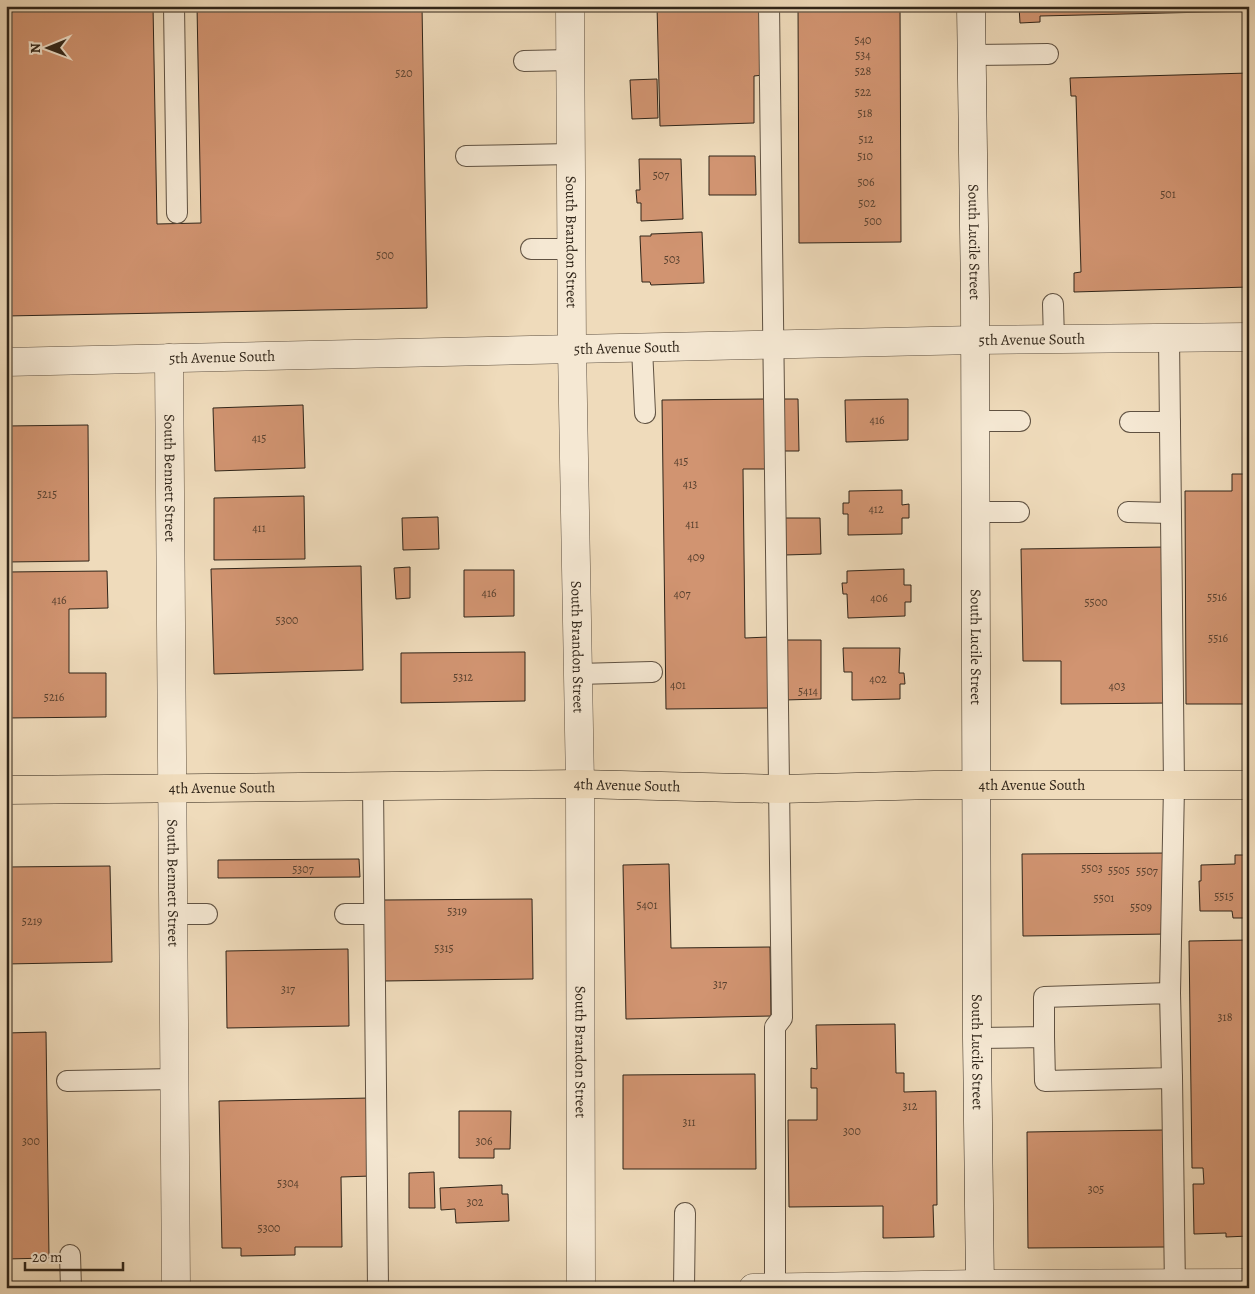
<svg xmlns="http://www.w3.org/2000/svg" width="1255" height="1294" font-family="Alegreya,serif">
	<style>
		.building { fill: #d19471; stroke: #302519 }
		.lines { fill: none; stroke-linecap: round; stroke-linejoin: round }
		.lane-casing { stroke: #605242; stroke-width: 22 }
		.street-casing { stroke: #605242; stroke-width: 29 }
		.secondary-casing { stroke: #302519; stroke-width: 29 }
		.primary-casing { stroke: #302519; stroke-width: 29 }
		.lane { stroke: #f5e8d3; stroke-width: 20 }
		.street { stroke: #f5e8d3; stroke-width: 28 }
		.secondary { stroke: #f5e8d3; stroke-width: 28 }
		.primary { stroke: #efdbbb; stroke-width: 28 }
		.labels { text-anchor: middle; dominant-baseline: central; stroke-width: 5; stroke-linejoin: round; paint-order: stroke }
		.number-label { font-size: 12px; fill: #58412f }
		.street-label { font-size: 15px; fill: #302519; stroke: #f5e8d3 }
	</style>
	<rect width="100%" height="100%" fill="#efdbbb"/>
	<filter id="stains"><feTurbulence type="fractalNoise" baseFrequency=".004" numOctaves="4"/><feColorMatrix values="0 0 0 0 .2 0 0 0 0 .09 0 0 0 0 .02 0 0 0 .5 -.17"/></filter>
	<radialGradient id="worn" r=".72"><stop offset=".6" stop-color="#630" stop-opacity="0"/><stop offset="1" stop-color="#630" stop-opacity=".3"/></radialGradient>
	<g class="building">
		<path d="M 6,6 L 153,6 L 157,224 L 201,223 L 197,6 L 422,6 L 427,308 L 6,316 Z"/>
		<path d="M 657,6 L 761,6 L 763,75 L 754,76 L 754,123 L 660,126 Z"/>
		<path d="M 798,6 L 900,6 L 901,242 L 799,243 Z"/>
		<path d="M 1019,6 L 1249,6 L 1249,11 L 1040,16 L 1040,22 L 1020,23 Z"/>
		<path d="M 1249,73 L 1249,287 L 1074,292 L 1074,273 L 1081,272 L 1076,96 L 1071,96 L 1070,78 Z"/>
		<path d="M 657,79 L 658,118 L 632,119 L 630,80 Z"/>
		<path d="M 709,156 L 755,156 L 756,195 L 709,195 Z"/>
		<path d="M 639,159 L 681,159 L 683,219 L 641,221 L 641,203 L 637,203 L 636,190 L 640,190 Z"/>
		<path d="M 702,232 L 704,283 L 651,285 L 650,282 L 642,282 L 640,236 L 651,236 L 651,234 Z"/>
		<path d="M 766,399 L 766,469 L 743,469 L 745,638 L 769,637 L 770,708 L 666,709 L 662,400 Z"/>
		<path d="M 782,399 L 798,399 L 799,451 L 783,451 Z"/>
		<path d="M 908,399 L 908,440 L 846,442 L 845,400 Z"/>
		<path d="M 303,405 L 305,468 L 215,471 L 213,408 Z"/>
		<path d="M 88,425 L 89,561 L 6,562 L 6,426 Z"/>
		<path d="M 1232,474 L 1249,474 L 1249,704 L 1186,704 L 1185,491 L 1232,491 Z"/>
		<path d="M 902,490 L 902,505 L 909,504 L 909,518 L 902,518 L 902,534 L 848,535 L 848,514 L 843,514 L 843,503 L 849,503 L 849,491 Z"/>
		<path d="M 304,496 L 305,559 L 214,560 L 214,498 Z"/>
		<path d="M 438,517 L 439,549 L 403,550 L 402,518 Z"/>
		<path d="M 784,518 L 820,518 L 821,554 L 784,555 Z"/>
		<path d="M 1167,547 L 1169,703 L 1061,704 L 1061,661 L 1023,661 L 1021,549 Z"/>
		<path d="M 361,566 L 363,670 L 214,674 L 211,569 Z"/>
		<path d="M 410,567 L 410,598 L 396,599 L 394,568 Z"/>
		<path d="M 904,569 L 904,585 L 911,585 L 911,602 L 905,602 L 905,616 L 848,618 L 847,594 L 843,594 L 842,583 L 847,583 L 847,571 Z"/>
		<path d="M 464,570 L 514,570 L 514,616 L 464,617 Z"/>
		<path d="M 107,571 L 108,608 L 69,609 L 69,673 L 106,673 L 106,717 L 6,718 L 6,572 Z"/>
		<path d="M 784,640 L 821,640 L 821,699 L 784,700 Z"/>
		<path d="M 843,648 L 900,648 L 899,673 L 904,673 L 905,684 L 900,684 L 900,699 L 852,700 L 852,672 L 844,672 Z"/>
		<path d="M 525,652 L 525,701 L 401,703 L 401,653 Z"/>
		<path d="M 1167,853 L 1168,934 L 1023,936 L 1022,854 Z"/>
		<path d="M 1235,855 L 1249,855 L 1249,918 L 1233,918 L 1232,911 L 1200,911 L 1199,881 L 1201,881 L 1201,865 L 1235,864 Z"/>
		<path d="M 359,859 L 360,877 L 218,878 L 218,860 Z"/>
		<path d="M 669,864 L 671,948 L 770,947 L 771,1016 L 626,1019 L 623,865 Z"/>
		<path d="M 110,866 L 112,962 L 6,964 L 6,867 Z"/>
		<path d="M 532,899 L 533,979 L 384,981 L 383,900 Z"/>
		<path d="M 1249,940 L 1249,1236 L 1226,1237 L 1226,1233 L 1194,1234 L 1193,1184 L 1204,1184 L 1203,1168 L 1192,1168 L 1189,941 Z"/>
		<path d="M 348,949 L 349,1026 L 227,1028 L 226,951 Z"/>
		<path d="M 895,1024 L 896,1073 L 904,1073 L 904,1092 L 936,1091 L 937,1205 L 933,1205 L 934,1237 L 883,1238 L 883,1206 L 789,1207 L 788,1120 L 817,1120 L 817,1088 L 811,1088 L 811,1068 L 817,1069 L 816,1025 Z"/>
		<path d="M 46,1032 L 49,1258 L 6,1259 L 6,1033 Z"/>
		<path d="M 755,1074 L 756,1169 L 623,1169 L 623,1075 Z"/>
		<path d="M 370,1098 L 371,1176 L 341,1177 L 342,1247 L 295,1247 L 295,1255 L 241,1256 L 241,1248 L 222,1248 L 219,1101 Z"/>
		<path d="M 459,1111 L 511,1111 L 510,1149 L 494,1149 L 494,1158 L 459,1158 Z"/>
		<path d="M 1164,1130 L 1165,1247 L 1028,1248 L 1027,1132 Z"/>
		<path d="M 434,1172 L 435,1208 L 409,1208 L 409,1173 Z"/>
		<path d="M 502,1185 L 502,1194 L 508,1194 L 509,1221 L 456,1223 L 455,1209 L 441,1210 L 440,1188 Z"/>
	</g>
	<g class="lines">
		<g class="lane-casing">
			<g id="lane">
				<path d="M 174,6 L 177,213"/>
				<path d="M 769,6 L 782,1018 L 775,1027 L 775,1288"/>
				<path d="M 972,55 L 1048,54"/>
				<path d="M 524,61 L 570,60"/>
				<path d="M 466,156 L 571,154"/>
				<path d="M 531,249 L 571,249"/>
				<path d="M 1053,304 L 1054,340"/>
				<path d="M 1169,338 L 1174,786 L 1170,993"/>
				<path d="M 642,348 L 645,413"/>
				<path d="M 975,421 L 1020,421"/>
				<path d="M 1130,422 L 1170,422"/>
				<path d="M 975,512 L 1019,512"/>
				<path d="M 1128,512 L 1171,513"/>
				<path d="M 578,674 L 652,672"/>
				<path d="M 373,786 L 378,1288"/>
				<path d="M 173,914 L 207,914"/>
				<path d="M 345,914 L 374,914"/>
				<path d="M 977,1038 L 1044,1037 L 1045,1081 L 1172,1078 L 1170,993 L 1044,997 L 1044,1037"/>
				<path d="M 1172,1078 L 1175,1288"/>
				<path d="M 67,1081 L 174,1079"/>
				<path d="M 70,1255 L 71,1288"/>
				<path d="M 684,1288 L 685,1213"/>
			</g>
		</g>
		<g class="street-casing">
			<g id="street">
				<path id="s1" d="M 570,6 L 572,349 L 580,784 L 581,1288"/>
				<path id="s2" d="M 169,358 L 176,1288"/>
				<path id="s3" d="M 6,362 L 975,340 L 1249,337"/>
				<path d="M 753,1288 L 980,1284 L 1249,1283"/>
			</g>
		</g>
		<g class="secondary-casing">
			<g id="secondary">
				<path id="s4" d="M 971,6 L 975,299 L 977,1038 L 980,1288"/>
			</g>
		</g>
		<g class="primary-casing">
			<g id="primary">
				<path id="s5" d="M 6,790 L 580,784 L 779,789 L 934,785 L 1249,785"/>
			</g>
		</g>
		<use href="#lane" class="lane"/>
		<use href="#street" class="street"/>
		<use href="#secondary" class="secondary"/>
		<use href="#primary" class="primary"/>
	</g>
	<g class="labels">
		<g class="number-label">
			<text x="863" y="40">540</text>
			<text x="863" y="55">534</text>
			<text x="863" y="71">528</text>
			<text x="404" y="73">520</text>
			<text x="863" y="92">522</text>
			<text x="865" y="113">518</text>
			<text x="866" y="139">512</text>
			<text x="865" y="156">510</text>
			<text x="661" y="175">507</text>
			<text x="866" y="182">506</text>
			<text x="1168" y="194">501</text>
			<text x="867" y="203">502</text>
			<text x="873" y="221">500</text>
			<text x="385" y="255">500</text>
			<text x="672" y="259">503</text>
			<text x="877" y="420">416</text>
			<text x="259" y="438">415</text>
			<text x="681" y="461">415</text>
			<text x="690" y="484">413</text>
			<text x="47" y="494">5215</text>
			<text x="876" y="509">412</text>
			<text x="692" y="524">411</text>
			<text x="259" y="528">411</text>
			<text x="696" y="557">409</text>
			<text x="489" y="593">416</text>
			<text x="682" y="594">407</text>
			<text x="1217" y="597">5516</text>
			<text x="879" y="598">406</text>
			<text x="59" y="600">416</text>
			<text x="1096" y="602">5500</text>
			<text x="287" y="620">5300</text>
			<text x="1218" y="638">5516</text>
			<text x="463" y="677">5312</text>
			<text x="878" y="679">402</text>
			<text x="678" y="685">401</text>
			<text x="1117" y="686">403</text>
			<text x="808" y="691">5414</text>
			<text x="54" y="697">5216</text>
			<text x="1092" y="868">5503</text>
			<text x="303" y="869">5307</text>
			<text x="1119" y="870">5505</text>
			<text x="1147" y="871">5507</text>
			<text x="1224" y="896">5515</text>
			<text x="1104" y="898">5501</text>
			<text x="647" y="905">5401</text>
			<text x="1141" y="907">5509</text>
			<text x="457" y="911">5319</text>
			<text x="32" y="921">5219</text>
			<text x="444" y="948">5315</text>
			<text x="720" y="984">317</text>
			<text x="288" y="989">317</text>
			<text x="1225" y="1017">318</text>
			<text x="910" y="1106">312</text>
			<text x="689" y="1122">311</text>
			<text x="852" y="1131">300</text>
			<text x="31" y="1141">300</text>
			<text x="484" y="1141">306</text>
			<text x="288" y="1183">5304</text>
			<text x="1096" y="1189">305</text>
			<text x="475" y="1202">302</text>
			<text x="269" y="1228">5300</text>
		</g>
		<g class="street-label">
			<text stroke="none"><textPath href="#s1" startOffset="236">South Brandon Street</textPath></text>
			<text stroke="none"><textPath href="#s4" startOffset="236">South Lucile Street</textPath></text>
			<text stroke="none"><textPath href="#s3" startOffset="1026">5th Avenue South</textPath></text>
			<text stroke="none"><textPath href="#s3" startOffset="621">5th Avenue South</textPath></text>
			<text stroke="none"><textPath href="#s3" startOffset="216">5th Avenue South</textPath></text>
			<text stroke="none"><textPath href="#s2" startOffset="120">South Bennett Street</textPath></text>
			<text stroke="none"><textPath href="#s1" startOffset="641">South Brandon Street</textPath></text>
			<text stroke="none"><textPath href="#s4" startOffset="641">South Lucile Street</textPath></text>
			<text stroke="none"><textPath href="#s5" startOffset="1026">4th Avenue South</textPath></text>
			<text stroke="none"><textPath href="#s5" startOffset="621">4th Avenue South</textPath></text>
			<text stroke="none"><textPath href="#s5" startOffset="216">4th Avenue South</textPath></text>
			<text stroke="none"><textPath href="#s2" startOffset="525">South Bennett Street</textPath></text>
			<text stroke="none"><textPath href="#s1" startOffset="1046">South Brandon Street</textPath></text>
			<text stroke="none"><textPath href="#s4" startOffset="1046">South Lucile Street</textPath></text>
		</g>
	</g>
	<rect width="1255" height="1294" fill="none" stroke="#efdbbb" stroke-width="25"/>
	<rect x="8" y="8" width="1240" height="1279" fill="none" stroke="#302519" stroke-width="2.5"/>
	<rect x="12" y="12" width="1230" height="1269" fill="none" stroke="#302519"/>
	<g transform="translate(48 48) rotate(269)" stroke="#f5e8d3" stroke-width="4" paint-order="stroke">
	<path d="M0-4L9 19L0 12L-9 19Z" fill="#302519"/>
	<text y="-8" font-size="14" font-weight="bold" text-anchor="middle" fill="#302519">N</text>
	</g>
	<path d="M25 1262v8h98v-8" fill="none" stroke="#302519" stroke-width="2.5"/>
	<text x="32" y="1262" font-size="15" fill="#302519" stroke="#f5e8d3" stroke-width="4" paint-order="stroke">20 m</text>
	<rect width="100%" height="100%" filter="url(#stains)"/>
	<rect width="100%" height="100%" fill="url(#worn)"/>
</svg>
